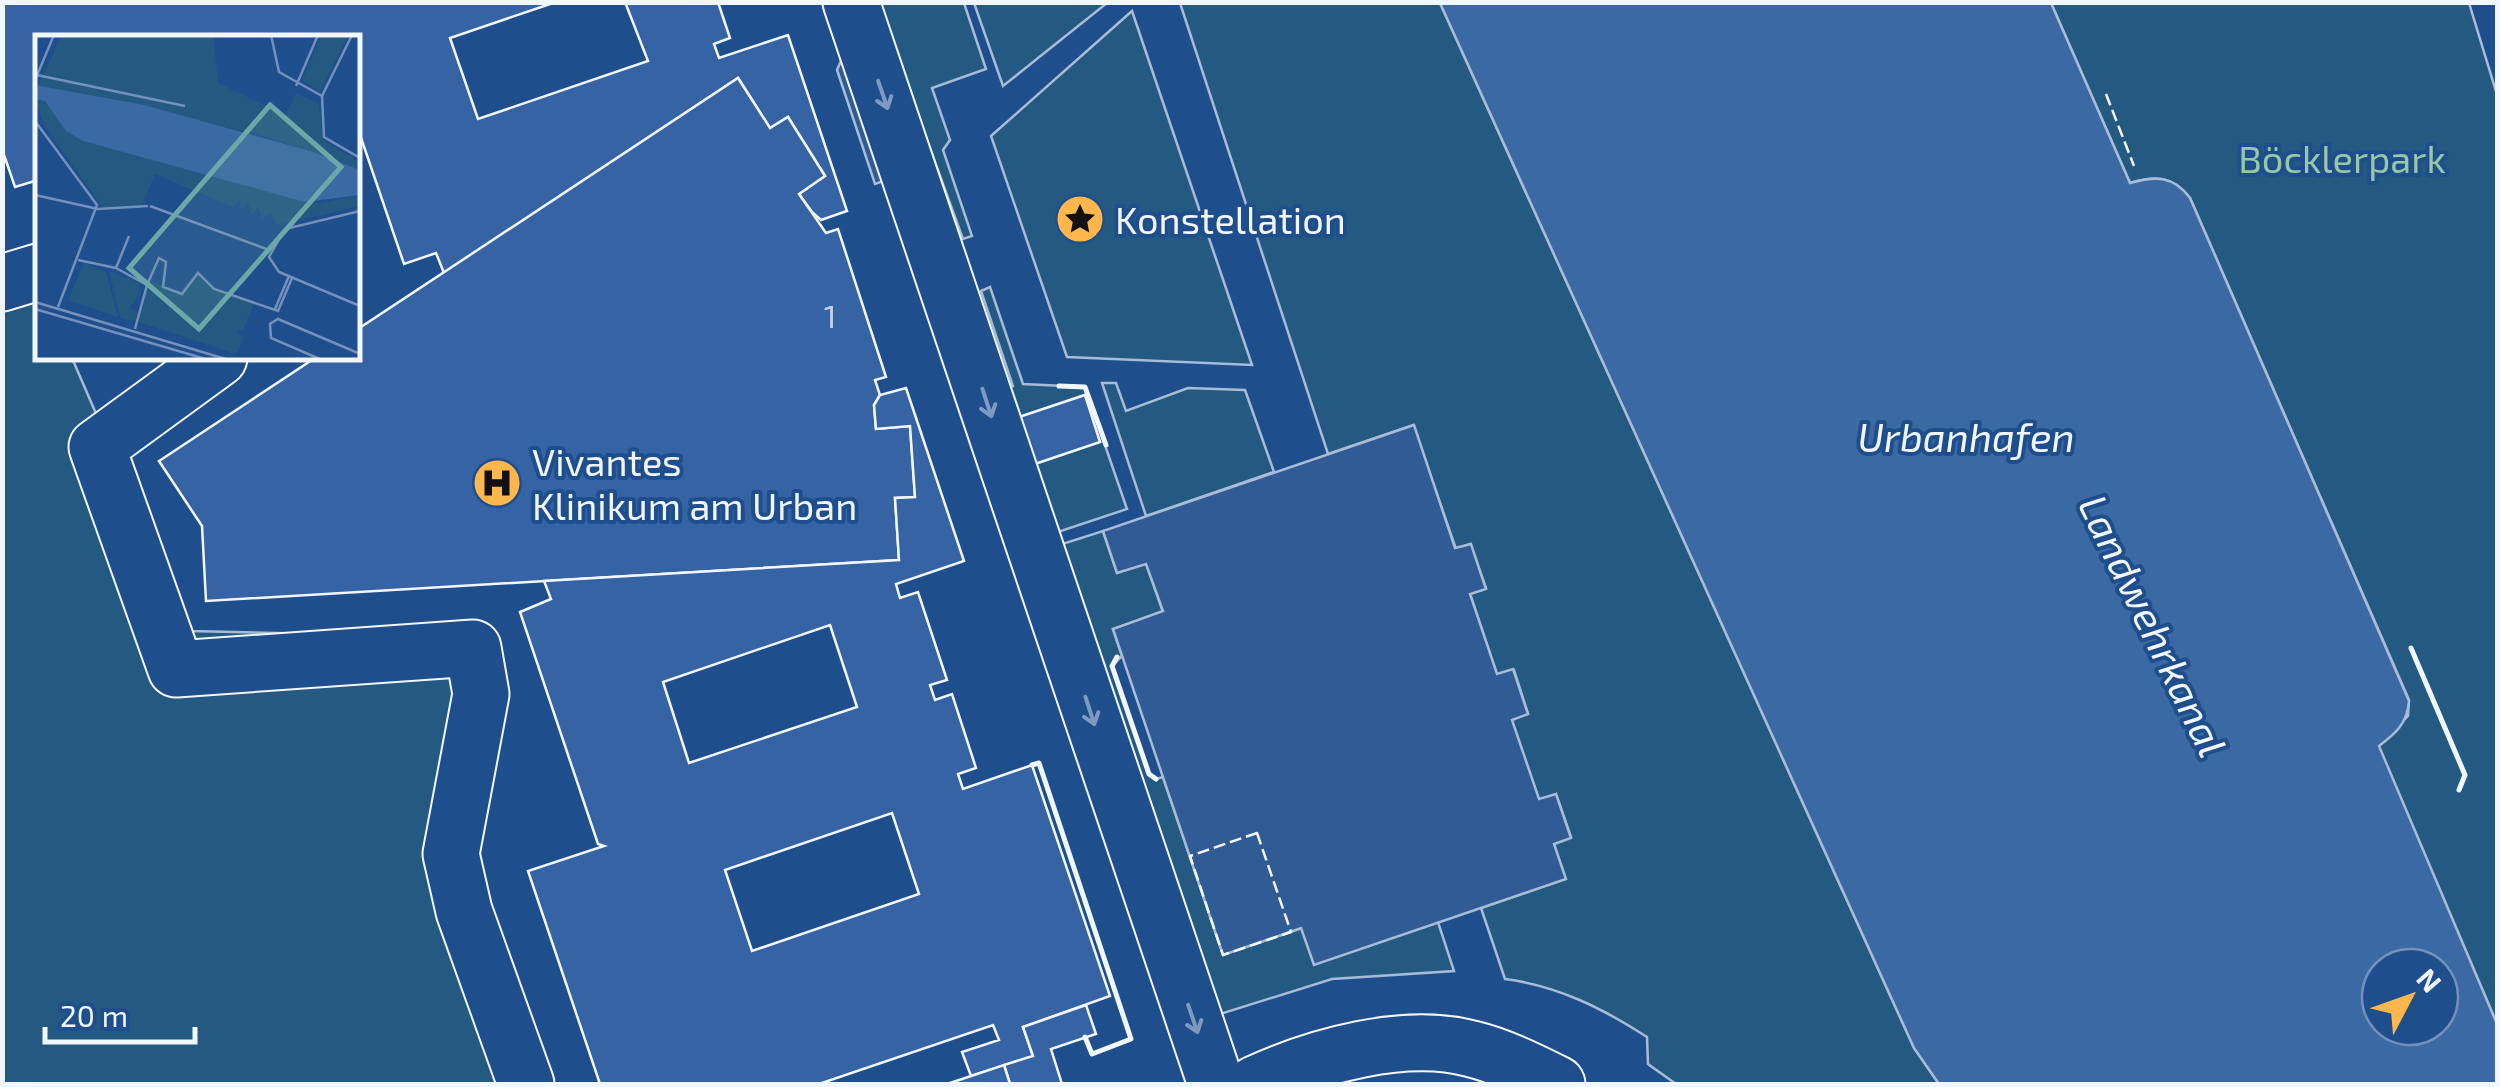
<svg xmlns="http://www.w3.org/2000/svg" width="2500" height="1087" font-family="'Exo 2',sans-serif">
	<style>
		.green { fill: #245a82; stroke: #a8bbd7; stroke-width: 2.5 }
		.parking { fill: #305b95; stroke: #a8bbd7; stroke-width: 2.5 }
		.water { fill: #3b69a3; stroke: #a8bbd7; stroke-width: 2.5; fill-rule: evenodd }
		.building { fill: #3563a3; stroke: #f2f6ff; stroke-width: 2.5; fill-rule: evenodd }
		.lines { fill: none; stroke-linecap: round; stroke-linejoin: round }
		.minor-casing { stroke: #f2f6ff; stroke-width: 59 }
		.minor { stroke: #1f4e8c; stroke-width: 55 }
		.fence { stroke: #f2f6ff; stroke-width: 2.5; stroke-dasharray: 12 5; stroke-linecap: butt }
		.wall { stroke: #f2f6ff; stroke-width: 5 }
		.oneway { stroke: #7e9ac0 }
		.labels { text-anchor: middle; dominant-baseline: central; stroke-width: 8; stroke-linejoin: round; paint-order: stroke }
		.number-label { font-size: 32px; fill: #c3d1e8 }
		.park-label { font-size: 38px; fill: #97c8a6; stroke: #1f4e8c }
		.poi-label { font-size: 38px; fill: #f2f6ff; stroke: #1f4e8c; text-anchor: start }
		.water-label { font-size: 40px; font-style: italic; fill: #f2f6ff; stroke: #1f4e8c }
		.inset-road { fill: none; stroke: #7391ba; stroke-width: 2.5 }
		.view { fill: #6aa9a8; fill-opacity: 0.15; stroke: #6aa9a8; stroke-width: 5 }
		.inset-edge { fill: none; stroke: #f2f6ff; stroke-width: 5 }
	</style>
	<rect width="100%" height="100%" fill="#1f4e8c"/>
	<g class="green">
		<path d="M 877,3 L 964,3 L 986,69 L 932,88 L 950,140 L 943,150 L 972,236 L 963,239 Z"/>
		<path d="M 974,3 L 974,2 L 1107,3 L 1003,86 Z"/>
		<path d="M 1180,3 L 1440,3 L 1914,1048 L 1939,1084 L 1676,1084 L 1648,1064 L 1647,1037 C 1602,1008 1558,986 1505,979 L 1481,908 L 1565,879 L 1554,844 L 1571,837 L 1556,794 L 1539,800 L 1511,719 L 1528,714 L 1514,670 L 1497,675 L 1470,594 L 1486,588 L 1470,544 L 1456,549 L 1413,425 L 1328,454 Z"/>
		<path d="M 2051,3 L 2469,3 L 2498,98 L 2497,1024 L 2378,746 L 2408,716 L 2409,700 L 2190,198 C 2173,176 2155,175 2130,183 Z"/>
		<path d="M 1132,11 L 1252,365 L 1067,357 L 991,136 Z"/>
		<path d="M 37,283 L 38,358 L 72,358 L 190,631 L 450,637 L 461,667 L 443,845 L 510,1084 L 3,1084 L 2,300 Z"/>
		<path d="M 990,287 L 1023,384 L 1085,387 L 1127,509 L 1055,533 L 1032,465 L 1100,442 L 1084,395 L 1016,418 L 1007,389 L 1013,386 L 981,291 Z"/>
		<path d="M 1102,383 L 1116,383 L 1126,411 L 1188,388 L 1245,390 L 1274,472 L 1146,516 Z"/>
		<path d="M 1103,531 L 1117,573 L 1146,563 L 1163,612 L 1113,629 L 1122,656 L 1112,666 L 1149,774 L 1156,779 L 1163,777 L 1223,955 L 1302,928 L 1314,964 L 1438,922 L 1454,971 L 1332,979 L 1214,1016 L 1059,545 Z"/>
	</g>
	<g class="parking">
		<path d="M 844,54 L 887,180 L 875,184 L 837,70 Z"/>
		<path d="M 1414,425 L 1455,548 L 1471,544 L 1486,589 L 1470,594 L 1497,674 L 1513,669 L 1528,714 L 1512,720 L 1539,799 L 1556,794 L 1571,838 L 1554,844 L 1566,879 L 1314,965 L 1301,928 L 1223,955 L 1113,629 L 1163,611 L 1146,564 L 1117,573 L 1103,531 Z"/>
	</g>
	<path class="water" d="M 1440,3 L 2051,3 L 2130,183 C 2155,176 2173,175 2190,198 L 2409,701 C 2407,724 2396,733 2379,746 L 2497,1024 L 2497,1084 L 1939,1084 L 1914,1048 ZM 2380,967 L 2440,967 L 2440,1027 L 2380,1027 Z"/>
	<g class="building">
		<path d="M 2,2 L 556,2 L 450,38 L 478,119 L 648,61 L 625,2 L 718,2 L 730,38 L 714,44 L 719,58 L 788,35 L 847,211 L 821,220 L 812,212 L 799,194 L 825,176 L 788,117 L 770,128 L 738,78 L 444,273 L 436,253 L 404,264 L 358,129 L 358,38 L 38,38 L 38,180 L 15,187 L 2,149 Z"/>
		<path d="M 738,78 L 770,128 L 788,117 L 825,176 L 799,194 L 826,233 L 838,229 L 886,377 L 875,380 L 880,395 L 874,405 L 876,429 L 910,426 L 915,497 L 895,498 L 899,560 L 206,601 L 202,526 L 159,461 L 315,358 L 358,358 L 358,329 Z"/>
		<path d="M 906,388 L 964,561 L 896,584 L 900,598 L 918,592 L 947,680 L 930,685 L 935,700 L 952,694 L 976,768 L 958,774 L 963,789 L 1032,765 L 1110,996 L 1023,1027 L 1033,1056 L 971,1076 L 962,1052 L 999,1040 L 993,1025 L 819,1084 L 600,1084 L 528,871 L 604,846 L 598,844 L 520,612 L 551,599 L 544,581 L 899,560 L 895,498 L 915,497 L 910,426 L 876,429 L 874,405 L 880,395 ZM 830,625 L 857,707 L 689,763 L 663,682 ZM 892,813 L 919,894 L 752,951 L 725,870 Z"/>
		<path d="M 1085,395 L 1100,442 L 1032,465 L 1016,418 Z"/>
		<path d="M 1086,1005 L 1096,1034 L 1051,1049 L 1062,1084 L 1010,1084 L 1004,1065 L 1033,1056 L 1023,1027 Z"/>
		<path d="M 1004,1065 L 1010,1084 L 947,1084 Z"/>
	</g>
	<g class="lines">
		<g class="minor-casing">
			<g id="minor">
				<path d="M 851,2 L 1216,1084"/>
				<path d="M 2,283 L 38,272"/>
				<path d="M 219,358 L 97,447 L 176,669 L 473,648 L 481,694 L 451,854 L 464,911 L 526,1084"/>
				<path d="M 1255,1084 C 1316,1056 1405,1031 1472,1049 C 1501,1056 1531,1071 1557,1084"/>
			</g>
		</g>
		<use href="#minor" class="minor"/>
		<g class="fence">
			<path d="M 2106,94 L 2134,166"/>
			<path d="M 1257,833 L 1291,932 L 1223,955 L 1190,856 Z"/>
		</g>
		<g class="wall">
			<path d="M 1059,386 L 1085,387 L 1106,445"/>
			<path d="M 2411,648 L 2465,775 L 2459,790"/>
			<path d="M 1117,657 L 1112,666 L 1149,774 L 1156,779"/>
			<path d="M 1032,765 L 1039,763 L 1131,1039 L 1092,1054 L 1085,1037"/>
		</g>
	</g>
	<defs><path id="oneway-shaft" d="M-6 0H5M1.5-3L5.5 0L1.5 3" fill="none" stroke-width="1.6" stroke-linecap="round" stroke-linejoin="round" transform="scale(2.5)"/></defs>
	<g class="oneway">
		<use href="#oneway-shaft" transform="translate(883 95) rotate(71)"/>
		<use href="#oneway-shaft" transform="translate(987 403) rotate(72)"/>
		<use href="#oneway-shaft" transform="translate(1090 711) rotate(72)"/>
		<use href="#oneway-shaft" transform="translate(1193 1019) rotate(71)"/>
	</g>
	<defs>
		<g id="sight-disc" transform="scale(2.5)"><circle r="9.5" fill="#ffb74d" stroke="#1f4e8c"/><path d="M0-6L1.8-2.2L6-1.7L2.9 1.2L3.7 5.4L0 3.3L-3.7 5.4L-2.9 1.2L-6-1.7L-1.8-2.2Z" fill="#111"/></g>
		<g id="hospital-disc" transform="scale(2.5)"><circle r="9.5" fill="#ffb74d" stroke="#1f4e8c"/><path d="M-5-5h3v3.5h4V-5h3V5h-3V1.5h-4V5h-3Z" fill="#111"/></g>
	</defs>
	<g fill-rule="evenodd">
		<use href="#sight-disc" x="1080" y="219"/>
		<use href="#hospital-disc" x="497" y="483"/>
	</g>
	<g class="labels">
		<g class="number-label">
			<text x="830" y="315">1</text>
		</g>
		<g class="park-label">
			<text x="2342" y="158">Böcklerpark</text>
		</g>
		<g class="poi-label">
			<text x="1115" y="219">Konstellation</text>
			<text x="532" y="461">Vivantes<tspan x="532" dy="44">Klinikum am Urban</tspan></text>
		</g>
		<g class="water-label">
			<text x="1966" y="436">Urbanhafen</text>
			<text transform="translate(2154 625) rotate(64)">Landwehrkanal</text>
		</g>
	</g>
	<g transform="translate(35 35)">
		<rect width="325" height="325" fill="#1f4e8c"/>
		<path d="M 27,0 L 178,0 L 183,48 L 250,80 L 261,58 L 284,69 L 288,106 L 325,126 L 325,135 L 230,101 L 3,51 ZM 287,0 L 313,0 L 285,57 L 267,45 ZM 0,64 L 10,66 L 48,106 L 286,168 L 325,160 L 325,171 L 242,190 L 236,178 L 227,184 L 223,172 L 217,180 L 213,168 L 206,175 L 205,166 L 198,172 L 120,139 L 107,170 L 68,173 L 9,90 ZM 49,228 L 71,237 L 83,282 L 33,265 ZM 74,236 L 104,248 L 105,261 L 94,273 L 103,277 L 100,286 L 85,282 ZM 160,239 L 178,255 L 220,267 L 208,295 L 201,297 L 209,303 L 201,319 L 104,287 L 114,246 L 145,256 Z" fill="#245a82"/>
		<path d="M 0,50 L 109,70 L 275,116 L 325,135 L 325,160 L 270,167 L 48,106 L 31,96 L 10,66 L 0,64 Z" fill="#3b69a3"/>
		<path class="inset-road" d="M 236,0 L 244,37 L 287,61M 2,40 L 150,71M 0,45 L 19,0M 261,51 L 283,0M 287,61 L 289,102 L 325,123M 287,61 L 317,0M 0,86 L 62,170 L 23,272M 0,160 L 63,174 L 113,171M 115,171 L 234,215M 325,176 L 250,194 L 234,222 L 244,237 L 325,271M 94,201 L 81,233 L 112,250 L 124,223 L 131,227 L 128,252 L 147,259 L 163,238 L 179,254 L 243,276 L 257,243M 43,225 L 81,233M 0,267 L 194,325M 0,274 L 174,325M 240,274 L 254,241M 100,294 L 112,250M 287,325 L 236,303 L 235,289 L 243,284 L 323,318"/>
		<path class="view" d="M 235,70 L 306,132 L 164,294 L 94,233 Z"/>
		<rect width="325" height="325" class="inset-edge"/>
	</g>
	<rect width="2500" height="1087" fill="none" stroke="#f2f6ff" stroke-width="10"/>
	<g transform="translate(2410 997) rotate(49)"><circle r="48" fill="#1f4e8c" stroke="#7391ba" stroke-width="2.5"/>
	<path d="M0-8L18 38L0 25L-18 38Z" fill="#ffb74d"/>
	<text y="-15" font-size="28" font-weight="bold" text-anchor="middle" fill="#f2f6ff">N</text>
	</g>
	<path d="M45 1027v15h150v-15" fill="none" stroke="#f2f6ff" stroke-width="5"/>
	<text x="60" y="1027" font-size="30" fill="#f2f6ff" stroke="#1f4e8c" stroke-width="8" paint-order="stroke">20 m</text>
</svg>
